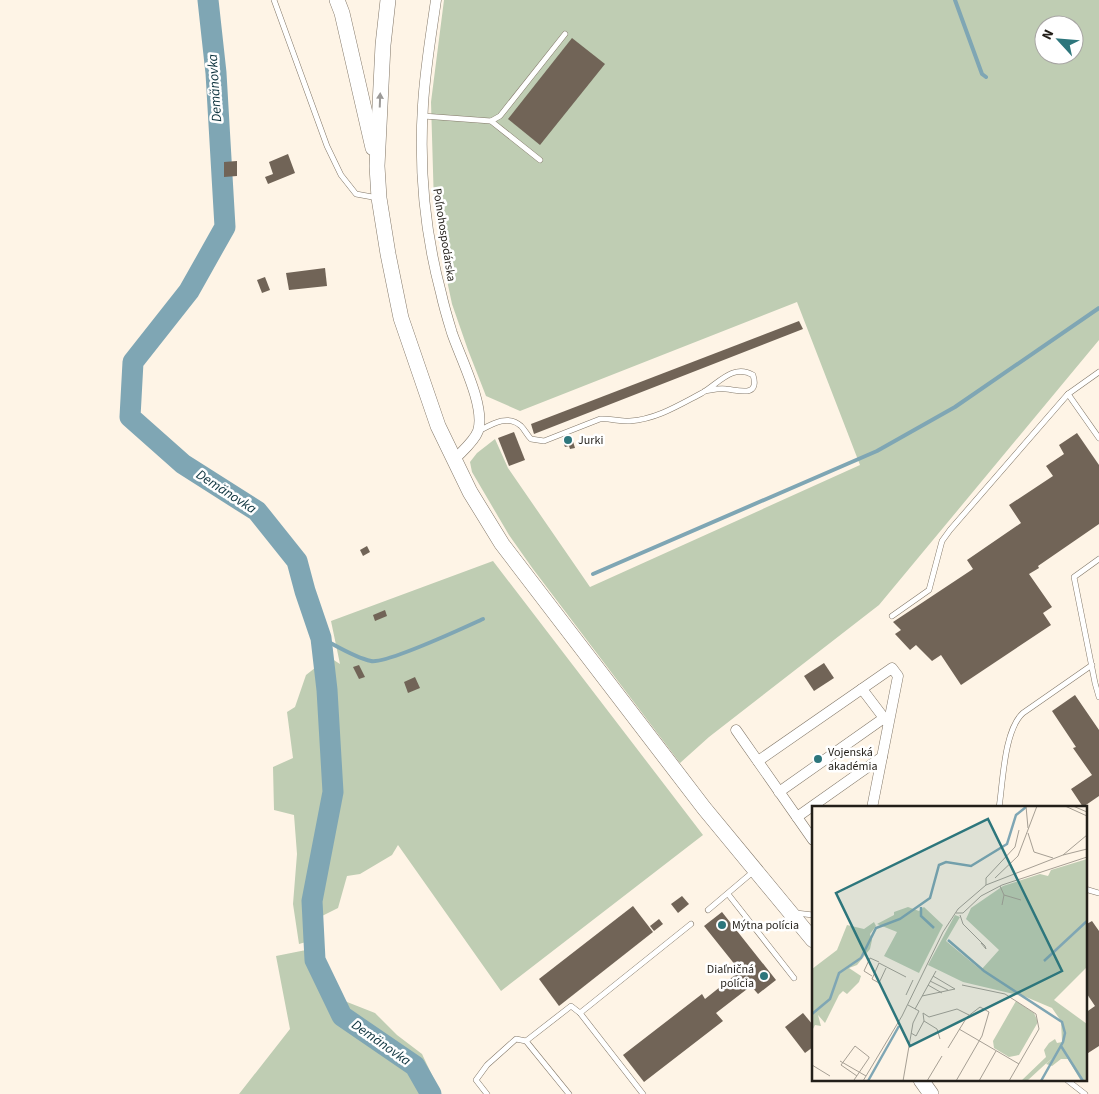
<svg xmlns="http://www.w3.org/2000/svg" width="1099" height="1094" font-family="'Source Sans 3',sans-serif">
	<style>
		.green { fill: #bfcdb3; fill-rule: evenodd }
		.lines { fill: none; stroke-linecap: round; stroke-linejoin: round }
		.stream { stroke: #7fa6b4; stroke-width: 4 }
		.river { stroke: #7fa6b4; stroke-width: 21 }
		.building { fill: #716457 }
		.lane-casing { stroke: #827768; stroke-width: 6 }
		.street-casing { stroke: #827768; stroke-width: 11 }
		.secondary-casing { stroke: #827768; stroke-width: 16 }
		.lane { stroke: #fff; stroke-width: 5 }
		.street { stroke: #fff; stroke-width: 10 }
		.secondary { stroke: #fff; stroke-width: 15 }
		.oneway { fill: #9c9a98 }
		.poi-dot { fill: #2d767c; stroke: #fff; stroke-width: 2 }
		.labels { text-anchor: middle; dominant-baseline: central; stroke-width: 5; stroke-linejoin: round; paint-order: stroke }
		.street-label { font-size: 12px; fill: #231f19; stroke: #fff }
		.poi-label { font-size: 12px; fill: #231f19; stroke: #fff; text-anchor: start }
		.water-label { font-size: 14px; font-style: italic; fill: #0d333e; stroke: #fff }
		.inset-river { fill: none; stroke: #7fa6b4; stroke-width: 2.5 }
		.inset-road { fill: none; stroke: #a69f94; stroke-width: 1 }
		.view { fill: #2d767c; fill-opacity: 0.15; stroke: #2d767c; stroke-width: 2.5 }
		.inset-edge { fill: none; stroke: #231f19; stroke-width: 2.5 }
	</style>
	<rect width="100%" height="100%" fill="#fef4e6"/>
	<g class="green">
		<path d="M 444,0 L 1099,0 L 1099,340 L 879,605 L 709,737 L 680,763 L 533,569 L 509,535 L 472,472 L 470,462 L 477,453 L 495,439 L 508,468 L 590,587 L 860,465 L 797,302 L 520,411 L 486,396 L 468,350 L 452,304 L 444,266 L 434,205 L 431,102 ZM 1044,25 L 1074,25 L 1074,55 L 1044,55 Z"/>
		<path d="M 493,561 L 703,835 L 501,991 L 398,845 L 392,855 L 360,874 L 347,876 L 338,908 L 308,923 L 306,942 L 299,944 L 293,904 L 297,854 L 294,815 L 274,810 L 273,767 L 293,758 L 287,712 L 295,707 L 306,675 L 329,657 L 340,664 L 331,621 Z"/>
		<path d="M 306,950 L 319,983 L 334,1014 L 342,1000 L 375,1013 L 397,1035 L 422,1054 L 441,1094 L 239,1094 L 290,1029 L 276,956 Z"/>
	</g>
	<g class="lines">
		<g class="stream">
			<path d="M 955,0 L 982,74 L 986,77"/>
			<path d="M 593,574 L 877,451 L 955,407 L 1099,308"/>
			<path d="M 321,638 C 335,645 355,658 371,661 C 387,664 463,628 483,619"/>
		</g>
		<path class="river" d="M 208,0 L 216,73 L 225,227 L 189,291 L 133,362 L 130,417 L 183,464 L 257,511 L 297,561 L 305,591 L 321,638 L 327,690 L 333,792 L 312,901 L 315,960 L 342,1016 L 415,1066 L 431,1094"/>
	</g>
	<g class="building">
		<path d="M 572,38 L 605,64 L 540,145 L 508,119 Z"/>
		<path d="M 288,154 L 295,173 L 268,184 L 265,177 L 273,174 L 269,162 Z"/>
		<path d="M 237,161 L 237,176 L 224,177 L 224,162 Z"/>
		<path d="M 325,268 L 327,286 L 289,290 L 286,273 Z"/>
		<path d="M 265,277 L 270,290 L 262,293 L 257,280 Z"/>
		<path d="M 799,321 L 803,329 L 534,434 L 531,424 Z"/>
		<path d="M 514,432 L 525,460 L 509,466 L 498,438 Z"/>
		<path d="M 1077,433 L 1099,465 L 1099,524 L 1038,566 L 1039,568 L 1029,574 L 1052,607 L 1043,613 L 1051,625 L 961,685 L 941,655 L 932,661 L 916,645 L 910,650 L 895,634 L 901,630 L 893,622 L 973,569 L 967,560 L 1021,523 L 1009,505 L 1053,476 L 1046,466 L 1064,454 L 1059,445 Z"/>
		<path d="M 571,435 L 575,448 L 570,449 L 569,446 L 565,447 L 562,439 Z"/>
		<path d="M 367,546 L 370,552 L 363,556 L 360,550 Z"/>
		<path d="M 385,610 L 387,616 L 375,621 L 373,615 Z"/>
		<path d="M 824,663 L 834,678 L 814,691 L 804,676 Z"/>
		<path d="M 359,665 L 365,677 L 359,679 L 353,667 Z"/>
		<path d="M 415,677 L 420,688 L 408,693 L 404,682 Z"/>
		<path d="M 1075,695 L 1099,730 L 1099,796 L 1083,807 L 1071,789 L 1092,775 L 1073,748 L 1076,747 L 1052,711 Z"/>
		<path d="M 682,896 L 689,904 L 678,913 L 671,904 Z"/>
		<path d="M 633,906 L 653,932 L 559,1006 L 539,979 Z"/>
		<path d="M 722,912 L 776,980 L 758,994 L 751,986 L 716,1013 L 723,1021 L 644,1082 L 623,1055 L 702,994 L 705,999 L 740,971 L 704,926 Z"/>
		<path d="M 659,919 L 663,924 L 654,931 L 650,926 Z"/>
		<path d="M 1092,921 L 1099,931 L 1099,1046 L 1085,1055 L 1085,1013 L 1095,1006 L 1085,991 L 1085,925 Z"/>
		<path d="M 803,1013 L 813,1025 L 813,1047 L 805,1053 L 785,1027 Z"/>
	</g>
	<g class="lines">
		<g class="lane-casing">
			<g id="lane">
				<path d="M 274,0 L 327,146 L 341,175 L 356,194 L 378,198"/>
				<path d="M 423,116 L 491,121 L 540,160"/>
				<path d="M 491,121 L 500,116 L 565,34"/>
				<path d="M 1068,394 L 1099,438"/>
				<path d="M 479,431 C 492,424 508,414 521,426 C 525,430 527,435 531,439 L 544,441 L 600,419 C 610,418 620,422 630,421 C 657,419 679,405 702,393 C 718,384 733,363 753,375 C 760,398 738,390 726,389 C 718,388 712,390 705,391"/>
				<path d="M 1099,559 L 1074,577 L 1095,683 L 1099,697"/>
				<path d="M 892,616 L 929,590 L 942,541 L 950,530 L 1068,394 L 1099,372"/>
				<path d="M 999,808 C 1003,782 1004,730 1023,713 L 1092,665"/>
				<path d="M 1085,889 L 1099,893"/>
				<path d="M 728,894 L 794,978"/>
				<path d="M 708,910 L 754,871"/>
				<path d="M 796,913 L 813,915"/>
				<path d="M 580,1013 L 691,924"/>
				<path d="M 1067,1080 L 1085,1094"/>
				<path d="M 487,1094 L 476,1080 L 487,1065 L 516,1039 L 526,1041"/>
				<path d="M 569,1094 L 526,1041 L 571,1006 L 580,1013 L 643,1094"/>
			</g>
		</g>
		<g class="street-casing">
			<g id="street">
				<path d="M 436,0 C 431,35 425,70 423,105 C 419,167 425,233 441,293 C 444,307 448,320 452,333 C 460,357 486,407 478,431 C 474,442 461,452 454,460"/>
				<path d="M 862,689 L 887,722"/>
				<path d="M 736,730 L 813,840"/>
				<path d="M 758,761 L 892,668 L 898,676 L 872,808"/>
				<path d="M 779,792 L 884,718"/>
				<path d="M 797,817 L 882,757"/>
			</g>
		</g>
		<g class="secondary-casing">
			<g id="secondary">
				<path d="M 337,0 L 342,13 L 373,148"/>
				<path d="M 388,0 L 383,45 L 377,166 L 379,198 L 388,254 L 401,318 L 438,426 L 470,492 L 502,544 L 704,808 L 813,940"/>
				<path d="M 921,1080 L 931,1094"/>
			</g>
		</g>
		<use href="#lane" class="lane"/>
		<use href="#street" class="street"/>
		<use href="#secondary" class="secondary"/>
	</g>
	<defs><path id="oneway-solid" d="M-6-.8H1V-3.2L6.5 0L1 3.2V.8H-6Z" transform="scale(1.25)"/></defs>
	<use class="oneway" href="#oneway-solid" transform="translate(380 100) rotate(-88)"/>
	<g class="poi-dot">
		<circle cx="568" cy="440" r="5"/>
		<circle cx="818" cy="759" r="5"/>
		<circle cx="722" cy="925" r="5"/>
		<circle cx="764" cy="976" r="5"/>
	</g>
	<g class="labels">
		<g class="street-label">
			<text transform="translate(444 235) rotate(81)">Poľnohospodárska</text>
		</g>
		<g class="poi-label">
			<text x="578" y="440">Jurki</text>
			<text x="828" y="752">Vojenská<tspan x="828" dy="14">akadémia</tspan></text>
			<text x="732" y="925">Mýtna polícia</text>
			<text x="754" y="969" text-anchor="end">Diaľničná<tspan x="754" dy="14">polícia</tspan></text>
		</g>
		<g class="water-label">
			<text transform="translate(215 88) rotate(-94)">Demänovka</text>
			<text transform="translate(226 492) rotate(33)">Demänovka</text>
			<text transform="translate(381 1043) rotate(35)">Demänovka</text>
		</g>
	</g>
	<g transform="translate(812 806)">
		<rect width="275" height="275" fill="#fef4e6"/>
		<path d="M 275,53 L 275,161 L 242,194 L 275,218 L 275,275 L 269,275 L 256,253 L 249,253 L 240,260 L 234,258 L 240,252 L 215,275 L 209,275 L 234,251 L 232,244 L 237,237 L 243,233 L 245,237 L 250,236 L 249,215 L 240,202 L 214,191 L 151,176 L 116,159 L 143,109 L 148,111 L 134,135 L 169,164 L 187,144 L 154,113 L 159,102 L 191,80 L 228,68 L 236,70 L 239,64 ZM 96,101 L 107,105 L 112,101 L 131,119 L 107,167 L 72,150 L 85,126 L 65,118 L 82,109 L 82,106 ZM 62,116 L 64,120 L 58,128 L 60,134 L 58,143 L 45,159 L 37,162 L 49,170 L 47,176 L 35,188 L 31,185 L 27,189 L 13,217 L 6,209 L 9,220 L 3,219 L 0,225 L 0,163 L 25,144 L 35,119 L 52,123 ZM 204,195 L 222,207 L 226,216 L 207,249 L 197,251 L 182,242 L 181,235 Z" fill="#bfcdb3"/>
		<path class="inset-river" d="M 109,101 L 109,110 L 122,122M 136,134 L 172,165 L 250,216 L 253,227 L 251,236 L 229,275M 232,155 L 275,115M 0,208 L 18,193 L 27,167 L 49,152 L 64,122 L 88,113 L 118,92 L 127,59 L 134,56 L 159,60 L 195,38 L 204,9 L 214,1M 249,240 L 271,275M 56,275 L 87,220"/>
		<path class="inset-road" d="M 214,0 L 216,22M 253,0 L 275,10M 261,0 L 275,6M 216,27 L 222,46 L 241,52M 251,49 L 275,43M 183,72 L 206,50 L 225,0M 174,79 L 174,72 L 203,41 L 207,24M 188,80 L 192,89 L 190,99M 192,89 L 209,94M 144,107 L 151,107 L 169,90 L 190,79 L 275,51M 148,109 L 151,118 L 173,140 L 174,143 L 169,137M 74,162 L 67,177 L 60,173 L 67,157 L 94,171M 60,170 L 52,165 L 58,152 L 67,156M 118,175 L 136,184M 116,179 L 130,187M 150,179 L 193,188 L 224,208 L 227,223 L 197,275M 94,189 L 101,174M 110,190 L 143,183 L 121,170M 103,203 L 124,165M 111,207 L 117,211 L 145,203 L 157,209M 112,215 L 125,223 L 128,233M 147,223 L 207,258M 99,227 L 104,230 L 112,215 L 111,207M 136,242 L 155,211 L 168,201 L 177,206 L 170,230 L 144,275M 28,255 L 54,270M 0,259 L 18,270M 42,274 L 57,252 L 57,251 L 43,240 L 29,259 L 45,270M 51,275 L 90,210 L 131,126 L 146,103 L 174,79 L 251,49 L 275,29M 91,275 L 101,217 L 107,205 L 96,199M 115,275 L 130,250M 167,275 L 184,245"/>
		<path class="view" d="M 176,13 L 250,165 L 98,240 L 24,87 Z"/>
		<rect width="275" height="275" class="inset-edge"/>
	</g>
	<g transform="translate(1059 40) rotate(296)"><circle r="24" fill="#ffffff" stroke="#a7a5a3"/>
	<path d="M0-4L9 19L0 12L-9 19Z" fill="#2d767c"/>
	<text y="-8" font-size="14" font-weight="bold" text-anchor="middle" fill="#231f19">N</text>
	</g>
</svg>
